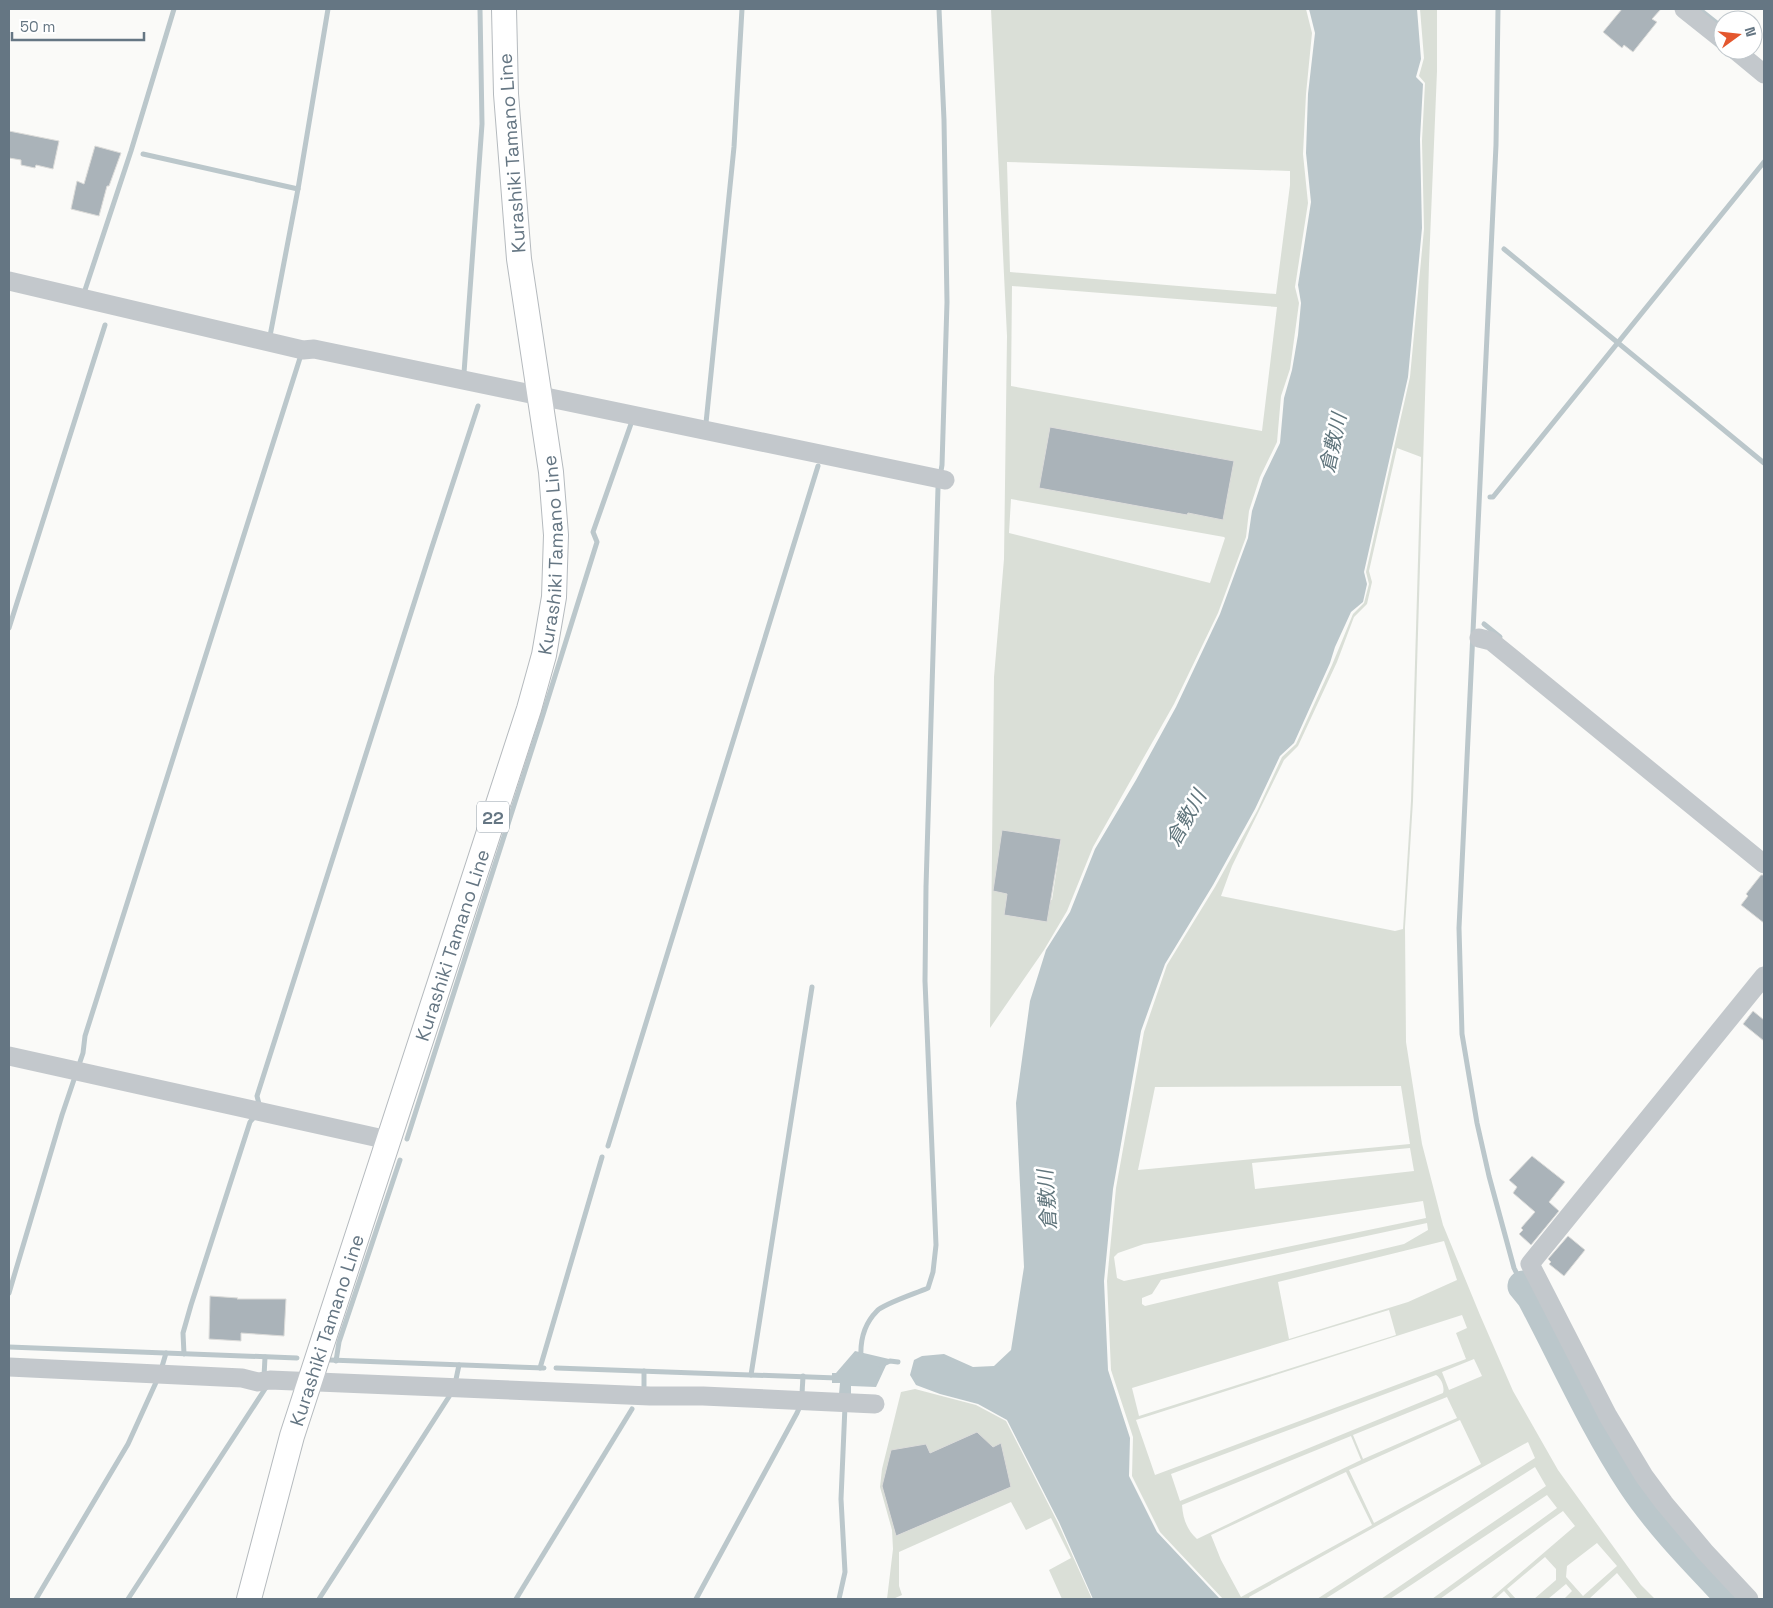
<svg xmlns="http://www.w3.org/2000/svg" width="1773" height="1608" font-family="'Space Grotesk','Noto Sans JP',sans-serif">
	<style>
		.green { fill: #dadfd7; fill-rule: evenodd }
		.water { fill: #bbc7cb }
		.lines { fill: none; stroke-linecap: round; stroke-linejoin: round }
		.stream { stroke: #bbc7cb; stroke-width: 5 }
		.river { stroke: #bbc7cb; stroke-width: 31 }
		.building { fill: #aab3b9; stroke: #dcdcda }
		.major-casing { stroke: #b5babe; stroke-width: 26 }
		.minor { stroke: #c3c8cc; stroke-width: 19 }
		.major { stroke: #fff; stroke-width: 24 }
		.labels { text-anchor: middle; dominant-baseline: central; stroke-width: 5; stroke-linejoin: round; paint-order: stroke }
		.shield { fill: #fff; stroke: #939fa8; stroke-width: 1 }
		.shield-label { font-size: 18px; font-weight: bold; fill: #657683 }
		.street-label { font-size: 19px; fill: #657683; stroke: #fff }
		.water-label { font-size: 20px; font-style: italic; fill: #60757c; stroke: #fff }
	</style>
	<rect width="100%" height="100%" fill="#fafaf8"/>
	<g class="green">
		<path d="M 991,9 L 1306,9 L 1312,33 L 1306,94 L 1303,154 L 1308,203 L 1295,287 L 1299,303 L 1290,369 L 1281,396 L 1277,442 L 1260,477 L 1249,511 L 1246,537 L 1218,613 L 1174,704 L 1093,847 L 1067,911 L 1044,950 L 990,1028 L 994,677 L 1004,559 L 1007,336 ZM 1007,162 L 1290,171 L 1290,185 L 1276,294 L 1010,272 ZM 1012,286 L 1277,307 L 1262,431 L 1011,386 ZM 1050,427 L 1198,454 L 1187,515 L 1040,488 ZM 1011,499 L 1224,537 L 1225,538 L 1210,583 L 1009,533 ZM 1061,840 L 1052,900 L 993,891 ZM 1007,897 L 1047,922 L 1004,915 Z"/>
		<path d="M 1420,9 L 1437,9 L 1437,71 L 1429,264 L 1413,801 L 1405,927 L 1406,1042 L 1422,1144 L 1443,1225 L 1480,1315 L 1513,1391 L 1558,1470 L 1641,1585 L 1655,1599 L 1638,1599 L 1617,1573 L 1589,1599 L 1564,1599 L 1572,1591 L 1566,1584 L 1548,1599 L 1534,1599 L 1556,1580 L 1556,1569 L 1545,1557 L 1507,1589 L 1516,1599 L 1511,1599 L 1504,1591 L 1495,1599 L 1490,1599 L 1575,1526 L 1563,1511 L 1440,1599 L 1432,1599 L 1557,1508 L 1547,1495 L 1390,1599 L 1381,1599 L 1546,1486 L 1535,1467 L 1325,1599 L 1317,1599 L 1535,1458 L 1528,1442 L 1249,1597 L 1250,1599 L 1223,1599 L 1160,1532 L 1132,1476 L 1133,1437 L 1111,1370 L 1107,1281 L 1116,1188 L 1144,1032 L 1167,965 L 1215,887 L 1257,811 L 1282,757 L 1296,744 L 1332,665 L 1353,614 L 1364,603 L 1369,584 L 1366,572 L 1410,377 L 1424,229 L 1422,141 L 1425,83 L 1419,76 L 1424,58 ZM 1397,448 L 1421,457 L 1411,801 L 1403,929 L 1395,931 L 1221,896 L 1232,866 L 1284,760 L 1298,746 L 1337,662 L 1354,617 L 1367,604 L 1372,582 L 1369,571 ZM 1401,1086 L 1410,1144 L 1138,1170 L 1155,1087 ZM 1410,1148 L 1414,1171 L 1255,1189 L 1252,1163 ZM 1423,1201 L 1426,1218 L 1124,1281 L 1117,1278 L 1114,1257 L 1118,1253 L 1144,1244 ZM 1427,1223 L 1428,1230 L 1404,1244 L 1145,1306 L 1142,1304 L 1142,1298 L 1152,1294 L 1161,1280 ZM 1444,1241 L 1457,1280 L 1408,1302 L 1289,1339 L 1278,1282 ZM 1389,1310 L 1396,1335 L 1139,1416 L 1132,1388 ZM 1462,1315 L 1467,1328 L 1456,1333 L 1466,1359 L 1155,1475 L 1136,1420 ZM 1474,1359 L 1482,1376 L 1449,1390 L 1442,1372 ZM 1436,1375 C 1441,1378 1445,1387 1443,1393 L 1180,1501 L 1171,1474 ZM 1447,1397 L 1457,1418 L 1363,1459 L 1353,1435 ZM 1460,1420 L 1481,1464 L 1374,1523 L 1349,1470 ZM 1351,1436 L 1361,1460 L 1197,1539 C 1187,1530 1183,1519 1182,1505 ZM 1346,1472 L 1372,1525 L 1241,1597 L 1221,1560 L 1211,1535 ZM 1597,1543 L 1617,1566 L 1583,1596 L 1566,1577 L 1567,1566 Z"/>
		<path d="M 915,1389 L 976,1405 L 1006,1421 L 1058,1523 L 1092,1599 L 1062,1599 L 1049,1570 L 1071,1558 L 1051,1518 L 1026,1530 L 1011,1502 L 899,1552 L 899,1586 L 902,1595 L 893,1599 L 887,1599 L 893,1549 L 892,1530 L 880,1487 L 882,1469 L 901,1392 ZM 977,1432 L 1011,1487 L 896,1536 L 882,1486 L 926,1444 L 930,1453 Z"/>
	</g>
	<g class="water">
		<path d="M 1309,9 L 1417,9 L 1421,59 L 1416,77 L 1423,84 L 1420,139 L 1422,228 L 1408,377 L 1364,572 L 1367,584 L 1363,602 L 1351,612 L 1335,647 L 1330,663 L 1294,743 L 1280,756 L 1255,809 L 1213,885 L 1165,964 L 1141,1031 L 1113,1189 L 1104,1281 L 1108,1370 L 1130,1438 L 1129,1476 L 1157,1532 L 1220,1599 L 1093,1599 L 1059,1522 L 1007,1420 L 978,1404 L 940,1394 L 916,1385 L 910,1375 L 914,1360 L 922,1356 L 944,1354 L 973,1367 L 994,1366 L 1011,1350 L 1024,1267 L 1016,1103 L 1030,1001 L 1046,950 L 1070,912 L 1095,849 L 1136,780 L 1176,707 L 1220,614 L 1248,538 L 1252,511 L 1263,478 L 1280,443 L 1284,398 L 1292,370 L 1298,335 L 1301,303 L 1298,285 L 1311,202 L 1306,153 L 1308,94 L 1315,33 Z"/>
		<path d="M 855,1351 L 889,1359 L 876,1387 L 851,1386 L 851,1395 L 839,1394 L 840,1383 L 832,1383 L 832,1373 L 836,1373 Z"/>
	</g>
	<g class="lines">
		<g class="stream">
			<path d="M 1498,9 L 1496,145 L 1459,928 L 1462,1034 L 1477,1123 L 1489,1176 L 1514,1268 L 1523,1286"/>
			<path d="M 1699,9 L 1723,28"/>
			<path d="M 143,154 L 298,189"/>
			<path d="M 1504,249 L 1764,463"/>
			<path d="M 87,293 L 85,290 L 131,151 L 174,9"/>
			<path d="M 270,336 L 298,189 L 328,9"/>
			<path d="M 464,373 L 482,124 L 480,9"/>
			<path d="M 706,423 L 734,147 L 742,9"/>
			<path d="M 1490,497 L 1493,497 L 1764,162"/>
			<path d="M 1484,624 L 1500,637"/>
			<path d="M 9,628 L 105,325"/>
			<path d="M 258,1108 L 259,1104 L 257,1096 L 431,550 L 478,406"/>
			<path d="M 407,1139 L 541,721 L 597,542 L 593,532 L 632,421"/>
			<path d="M 608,1146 L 818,466"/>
			<path d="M 9,1293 L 62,1115 L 83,1053 L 85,1036 L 300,358"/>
			<path d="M 9,1347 L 297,1358"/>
			<path d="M 184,1354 L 183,1333 L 191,1305 L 250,1122 L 255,1116"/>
			<path d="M 861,1358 C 860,1341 864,1324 877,1311 C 883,1304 917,1293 928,1288 L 933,1272 L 936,1245 L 925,981 L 926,887 L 938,488 L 942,465 L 947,302 L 944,120 L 939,9"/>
			<path d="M 330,1360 L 544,1368"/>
			<path d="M 336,1361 L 339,1342 L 400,1160"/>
			<path d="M 881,1365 L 890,1361 L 898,1362"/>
			<path d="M 540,1368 L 602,1157"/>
			<path d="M 556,1368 L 837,1378"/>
			<path d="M 161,1370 L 166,1353"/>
			<path d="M 751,1375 L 812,987"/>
			<path d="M 264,1377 L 265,1357"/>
			<path d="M 455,1384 L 459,1365"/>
			<path d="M 644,1386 L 644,1371"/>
			<path d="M 802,1394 L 803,1376"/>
			<path d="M 36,1599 L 128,1444 L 158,1378"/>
			<path d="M 128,1599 L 265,1389 L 264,1385"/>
			<path d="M 319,1599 L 452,1392"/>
			<path d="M 516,1599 L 632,1409"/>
			<path d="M 696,1599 L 797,1413 L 801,1404"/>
			<path d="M 839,1599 L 845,1572 L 841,1499 L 845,1406"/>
		</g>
		<path class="river" d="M 1523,1286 L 1532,1297 C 1565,1359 1594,1425 1633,1484 C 1661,1526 1698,1563 1732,1599"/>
	</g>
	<g class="building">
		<path d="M 1622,9 L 1661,9 L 1652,19 L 1657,22 L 1633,52 L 1624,45 L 1622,48 L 1603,32 Z"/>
		<path d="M 9,131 L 59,141 L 53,169 L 36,165 L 35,168 L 21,165 L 21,160 L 9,158 Z"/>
		<path d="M 95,146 L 121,153 L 109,186 L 107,186 L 99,216 L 71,209 L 77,181 L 84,184 Z"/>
		<path d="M 1050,427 L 1234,461 L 1223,520 L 1188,513 L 1187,515 L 1039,488 Z"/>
		<path d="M 1002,830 L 1061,839 L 1047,922 L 1004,915 L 1007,894 L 993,891 Z"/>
		<path d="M 1761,875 L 1764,875 L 1764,923 L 1741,905 L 1748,896 L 1746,894 Z"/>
		<path d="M 1753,1011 L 1764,1020 L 1764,1041 L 1743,1024 Z"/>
		<path d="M 1532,1156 L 1565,1182 L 1549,1202 L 1559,1211 L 1531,1245 L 1519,1234 L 1523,1230 L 1521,1228 L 1535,1212 L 1513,1193 L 1517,1187 L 1509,1180 Z"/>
		<path d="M 1568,1236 L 1585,1250 L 1564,1276 L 1549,1264 L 1551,1262 L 1548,1259 Z"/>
		<path d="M 210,1296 L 238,1298 L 237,1299 L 286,1299 L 284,1336 L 241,1333 L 241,1341 L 209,1339 Z"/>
		<path d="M 977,1432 L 993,1447 L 1001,1443 L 1011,1487 L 896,1536 L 882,1486 L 891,1450 L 926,1444 L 930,1453 Z"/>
	</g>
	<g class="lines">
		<g class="major-casing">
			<g id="major">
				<path id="s1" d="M 249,1599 L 292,1436 L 529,709 L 544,655 L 554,597 L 556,535 L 551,472 L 519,259 L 506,94 L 504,9"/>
			</g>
		</g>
		<g class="minor">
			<path d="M 1684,9 L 1723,40"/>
			<path d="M 1735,50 L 1764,74"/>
			<path d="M 9,281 L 303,350 L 314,349 L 945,480"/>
			<path d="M 1479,638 L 1491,641 L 1764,864"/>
			<path d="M 9,1056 L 388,1140"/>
			<path d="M 9,1367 L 242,1378 L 258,1382 L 270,1380 L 650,1396 L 703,1396 L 875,1404"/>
			<path d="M 1749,1599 L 1706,1553 L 1664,1503 L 1644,1476 L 1608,1416 L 1530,1264 L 1764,976"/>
		</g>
		<use href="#major" class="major"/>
	</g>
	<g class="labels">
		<rect class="shield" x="477" y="801.5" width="32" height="31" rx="4"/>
		<g class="shield-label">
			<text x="493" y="817">22</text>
		</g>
		<g class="street-label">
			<text transform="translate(512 153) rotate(-94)">Kurashiki Tamano Line</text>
			<text stroke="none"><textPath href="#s1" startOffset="1090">Kurashiki Tamano Line</textPath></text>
			<text stroke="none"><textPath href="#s1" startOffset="685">Kurashiki Tamano Line</textPath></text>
			<text stroke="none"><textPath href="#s1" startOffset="280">Kurashiki Tamano Line</textPath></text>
		</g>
		<g class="water-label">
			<text transform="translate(1333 443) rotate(-78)">倉敷川</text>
			<text transform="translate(1186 818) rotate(-61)">倉敷川</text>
			<text transform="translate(1047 1200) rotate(-94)">倉敷川</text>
		</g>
	</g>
	<rect width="1773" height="1608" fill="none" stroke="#657683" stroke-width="20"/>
	<g transform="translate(1738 35) rotate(75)"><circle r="24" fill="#ffffff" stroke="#c1c8cd"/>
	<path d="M0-4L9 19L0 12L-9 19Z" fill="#e4572e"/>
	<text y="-8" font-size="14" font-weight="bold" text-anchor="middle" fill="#657683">N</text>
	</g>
	<path d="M12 32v8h132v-8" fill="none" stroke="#657683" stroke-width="2.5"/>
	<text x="20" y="32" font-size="15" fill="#657683" stroke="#ffffff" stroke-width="4" paint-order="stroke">50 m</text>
</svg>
